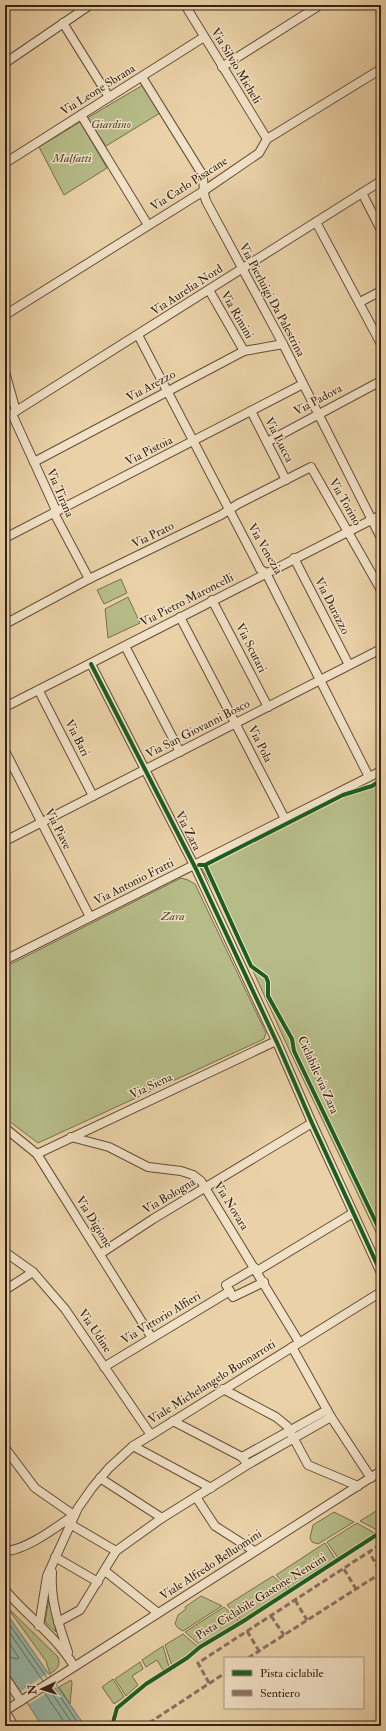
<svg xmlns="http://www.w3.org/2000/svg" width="386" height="1731" font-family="'IM FELL Double Pica',serif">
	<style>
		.green { fill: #b6bc88; stroke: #77704e }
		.water { fill: #98b7a7; stroke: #727c6c }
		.pier { fill: #ead1a7 }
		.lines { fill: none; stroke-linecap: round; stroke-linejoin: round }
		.shore { stroke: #686d5d; stroke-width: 1 }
		.minor-casing { stroke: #644e38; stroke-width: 10 }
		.minor { stroke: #f1e1c6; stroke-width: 8 }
		.quiet { stroke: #8d6e63; stroke-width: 3; stroke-dasharray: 6 3; stroke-linecap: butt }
		.cycleway-casing { stroke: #f1e1c6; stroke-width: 6 }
		.cycleway { stroke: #1b5e20; stroke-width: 4 }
		.labels { text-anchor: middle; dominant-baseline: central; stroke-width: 3; stroke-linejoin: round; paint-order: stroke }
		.street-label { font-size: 12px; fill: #382313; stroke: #f1e1c6 }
		.park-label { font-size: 12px; font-style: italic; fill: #584930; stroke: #f1e1c6 }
	</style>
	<rect width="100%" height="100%" fill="#ead1a7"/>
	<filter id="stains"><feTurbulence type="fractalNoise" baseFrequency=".005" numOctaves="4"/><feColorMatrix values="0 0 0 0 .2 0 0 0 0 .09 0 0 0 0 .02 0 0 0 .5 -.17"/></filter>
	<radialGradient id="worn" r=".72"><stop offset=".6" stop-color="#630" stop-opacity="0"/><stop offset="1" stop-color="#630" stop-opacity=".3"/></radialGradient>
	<g class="green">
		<path d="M 143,85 L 160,113 L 106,146 L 87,118 Z"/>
		<path d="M 80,122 L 107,168 L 64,195 L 39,147 Z"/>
		<path d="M 121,579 L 127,593 L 104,604 L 97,590 Z"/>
		<path d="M 128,597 L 140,623 L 108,638 L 105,609 Z"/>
		<path d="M 381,785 L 381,1243 L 286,1043 L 222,903 L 201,868 L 344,797 Z"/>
		<path d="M 181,878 L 188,880 L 195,884 L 266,1033 L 264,1039 L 38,1143 L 5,1118 L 5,967 Z"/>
		<path d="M 381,1508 L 381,1530 L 379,1531 L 360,1521 Z"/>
		<path d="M 334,1512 L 354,1522 L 318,1544 L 312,1542 L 310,1538 L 313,1525 Z"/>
		<path d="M 357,1523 L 376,1534 L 338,1558 L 327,1542 Z"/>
		<path d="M 325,1543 L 336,1560 L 290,1589 L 276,1575 Z"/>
		<path d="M 273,1576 L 288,1590 L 241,1620 L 227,1605 Z"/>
		<path d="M 201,1596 L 222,1606 L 183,1631 L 178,1628 L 175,1624 L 178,1615 L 186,1609 L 185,1607 Z"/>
		<path d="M 49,1598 L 56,1632 L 45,1622 Z"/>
		<path d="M 6,1606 L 58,1657 C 61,1666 57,1669 50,1674 L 46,1661 Z"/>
		<path d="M 224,1607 L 239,1621 L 200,1645 L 185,1632 Z"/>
		<path d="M 183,1634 L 197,1646 L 185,1657 L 172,1666 L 165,1645 Z"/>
		<path d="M 163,1646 L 169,1667 L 163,1670 L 157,1660 L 146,1667 L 142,1660 Z"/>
		<path d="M 140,1662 L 143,1669 L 132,1676 L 138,1685 L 126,1696 L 115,1679 Z"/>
		<path d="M 113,1679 L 124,1697 L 114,1704 L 102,1687 Z"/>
		<path d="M 71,1680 L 72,1683 L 70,1704 L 59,1687 Z"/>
	</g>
	<path class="water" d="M 5,1611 L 85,1726 L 42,1726 L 5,1668 Z"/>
	<path class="pier" d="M 48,1673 L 57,1687 L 29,1704 L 21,1691 Z"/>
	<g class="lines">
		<g class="shore">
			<path d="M 5,1618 L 47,1678"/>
			<path d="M 5,1626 L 43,1681"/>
			<path d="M 5,1637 L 19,1658 L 17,1659 L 5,1656"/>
			<path d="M 53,1686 L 80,1726"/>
			<path d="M 49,1689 L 74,1726"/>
			<path d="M 44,1692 L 67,1726"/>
		</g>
		<g class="minor-casing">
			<g id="minor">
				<path d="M 185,5 L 267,139"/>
				<path d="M 63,23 L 109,97"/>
				<path d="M 5,63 L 90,5"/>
				<path d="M 222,67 L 320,5"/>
				<path d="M 142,77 L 202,174 C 205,184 202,190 206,201 L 283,344 L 381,538"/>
				<path d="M 81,115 L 148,225"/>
				<path d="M 5,163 L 204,37"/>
				<path d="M 362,193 L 381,230"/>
				<path d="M 316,222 L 381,344"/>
				<path d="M 209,290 L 244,351"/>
				<path d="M 360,302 L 381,291"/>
				<path d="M 5,315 L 202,192 L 259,153 L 267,139 L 381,69"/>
				<path d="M 138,335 L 257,563 L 260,569 L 266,573 L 369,777"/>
				<path d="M 5,372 L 16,411"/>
				<path d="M 251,411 L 286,480"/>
				<path d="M 12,414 L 55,508 L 54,513 L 89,579"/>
				<path d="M 5,418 L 381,181"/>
				<path d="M 267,442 L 381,381"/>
				<path d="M 34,462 L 244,351 L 283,344"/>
				<path d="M 5,538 L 303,384"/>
				<path d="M 294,558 L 349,665"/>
				<path d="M 212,600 L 268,707"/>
				<path d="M 180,617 L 285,819"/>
				<path d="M 5,624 L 89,579 L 221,515 L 238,504 L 311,467 L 381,590"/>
				<path d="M 125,646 L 180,752"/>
				<path d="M 91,664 L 196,869 L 279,1047 L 312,1123 L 381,1273"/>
				<path d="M 39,691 L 93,796"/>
				<path d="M 5,707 L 381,515"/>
				<path d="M 5,751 L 90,917"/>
				<path d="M 5,841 L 381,649"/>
				<path d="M 5,960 L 381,771"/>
				<path d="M 5,1128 L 37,1154 L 152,1338"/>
				<path d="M 71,1137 L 109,1147 L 148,1167 L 181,1171 L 193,1175 L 201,1181 L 299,1342"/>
				<path d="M 37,1154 L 276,1041"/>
				<path d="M 5,1252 L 33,1272 L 65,1309 L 151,1435"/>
				<path d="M 100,1254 L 153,1219 L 312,1123"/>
				<path d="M 255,1268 L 226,1285 L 233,1297 L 264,1282"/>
				<path d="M 257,1271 L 353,1213"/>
				<path d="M 5,1290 L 33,1272"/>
				<path d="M 292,1347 L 331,1417 L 371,1478"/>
				<path d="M 104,1367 L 230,1291"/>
				<path d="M 223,1389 L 276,1417 L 287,1426 L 308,1465 L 358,1486"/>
				<path d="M 173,1421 L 242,1457 L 245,1461"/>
				<path d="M 133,1446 L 211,1488"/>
				<path d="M 5,1448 L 35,1488 L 74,1515 C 58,1526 25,1551 5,1551"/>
				<path d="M 242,1457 L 327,1410"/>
				<path d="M 100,1478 L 162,1518"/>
				<path d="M 196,1497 L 215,1526 L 254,1551"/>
				<path d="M 70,1524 L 116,1551"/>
				<path d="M 55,1557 L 98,1582"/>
				<path d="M 105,1571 L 158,1613"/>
				<path d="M 52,1572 C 50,1601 59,1625 68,1652"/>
				<path d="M 5,1590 C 27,1616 56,1636 74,1666"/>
				<path d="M 58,1622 L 80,1610 L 116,1551 L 162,1518 L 247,1465 L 331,1417"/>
				<path d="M 39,1626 L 47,1576 L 78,1508 L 92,1488 L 109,1468 L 133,1446 L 151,1435 L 381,1292"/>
				<path d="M 5,1677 L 21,1701"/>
				<path d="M 5,1711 L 381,1471"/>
				<path d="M 5,1711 L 14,1726"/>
			</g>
		</g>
		<use href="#minor" class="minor"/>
		<g class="quiet">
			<path d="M 344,1569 L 356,1589"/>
			<path d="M 295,1600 L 307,1620"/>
			<path d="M 271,1616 L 284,1635"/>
			<path d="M 247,1631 L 259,1651"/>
			<path d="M 248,1658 L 381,1573 L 369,1552"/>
			<path d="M 209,1683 L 198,1663 L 381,1544"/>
			<path d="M 149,1723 L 225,1673"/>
		</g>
		<g class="cycleway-casing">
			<g id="cycleway">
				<path d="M 91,664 L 196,869 L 279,1047 L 312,1123 L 381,1273"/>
				<path d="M 199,865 L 205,865 L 343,795 L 372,786 L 381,780"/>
				<path d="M 205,865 L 251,966 L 266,977 L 268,982 L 268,996 L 292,1039 L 294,1051 L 381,1233"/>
				<path d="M 112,1726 L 117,1708 L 146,1684 L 187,1658 L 200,1647 L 242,1622 L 381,1532"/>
			</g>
		</g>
		<use href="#cycleway" class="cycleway"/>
	</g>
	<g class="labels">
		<g class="street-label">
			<text transform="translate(236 66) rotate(59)">Via Silvio Micheli</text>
			<text transform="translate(98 90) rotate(-32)">Via Leone Sbrana</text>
			<text transform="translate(189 184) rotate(-33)">Via Carlo Pisacane</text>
			<text transform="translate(187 290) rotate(-33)">Via Aurelia Nord</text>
			<text transform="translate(272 300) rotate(62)">Via Pierluigi Da Palestrina</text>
			<text transform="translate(237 315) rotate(60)">Via Rimini</text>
			<text transform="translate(151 386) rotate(-28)">Via Arezzo</text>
			<text transform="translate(318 400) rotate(-28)">Via Padova</text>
			<text transform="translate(279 440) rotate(63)">Via Lucca</text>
			<text transform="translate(149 451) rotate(-27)">Via Pistoia</text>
			<text transform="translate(60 493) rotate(67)">Via Tirana</text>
			<text transform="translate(345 502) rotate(60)">Via Torino</text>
			<text transform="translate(153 535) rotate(-26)">Via Prato</text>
			<text transform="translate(265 549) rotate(60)">Via Venezia</text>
			<text transform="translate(187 600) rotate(-27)">Via Pietro Maroncelli</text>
			<text transform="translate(332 606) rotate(63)">Via Durazzo</text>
			<text transform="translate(251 648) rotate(63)">Via Scutari</text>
			<text transform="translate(198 729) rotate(-27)">Via San Giovanni Bosco</text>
			<text transform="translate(77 738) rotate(63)">Via Bari</text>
			<text transform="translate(260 744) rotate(63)">Via Pola</text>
			<text transform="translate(58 829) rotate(63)">Via Piave</text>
			<text transform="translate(188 831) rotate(63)">Via Zara</text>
			<text transform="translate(134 882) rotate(-27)">Via Antonio Fratti</text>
			<text transform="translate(318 1075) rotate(66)">Ciclabile via Zara</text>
			<text transform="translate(151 1086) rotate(-25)">Via Siena</text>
			<text transform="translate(169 1196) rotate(-31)">Via Bologna</text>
			<text transform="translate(231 1206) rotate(58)">Via Novara</text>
			<text transform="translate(94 1222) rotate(58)">Via Digione</text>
			<text transform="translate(161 1318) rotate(-31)">Via Vittorio Alfieri</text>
			<text transform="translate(95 1331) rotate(56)">Via Udine</text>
			<text transform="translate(212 1382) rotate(-32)">Viale Michelangelo Buonarroti</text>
			<text transform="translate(211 1565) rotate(-33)">Viale Alfredo Belluomini</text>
			<text transform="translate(261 1597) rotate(-32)">Pista Ciclabile Gastone Nencini</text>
		</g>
		<g class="park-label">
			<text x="111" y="124">Giardino</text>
			<text x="72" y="158">Malfatti</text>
			<text x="173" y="916">Zara</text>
		</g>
	</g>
	<rect width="386" height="1731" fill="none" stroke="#ead1a7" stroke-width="20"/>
	<rect x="6" y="6" width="374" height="1719" fill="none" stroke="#382313" stroke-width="2"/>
	<rect x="10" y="10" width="366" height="1711" fill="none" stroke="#382313"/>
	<rect x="224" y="1657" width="140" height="52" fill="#f1e1c6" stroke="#a7957e"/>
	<rect x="232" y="1670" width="20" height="6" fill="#1b5e20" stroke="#a7957e"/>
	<text x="260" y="1677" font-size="12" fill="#382313">Pista ciclabile</text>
	<rect x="232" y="1690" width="20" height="6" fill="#8d6e63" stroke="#a7957e"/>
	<text x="260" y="1697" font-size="12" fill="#382313">Sentiero</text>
	<g transform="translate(42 1689) rotate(266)" stroke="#f1e1c6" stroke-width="3" paint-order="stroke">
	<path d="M0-3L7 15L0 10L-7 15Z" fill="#382313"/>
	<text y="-6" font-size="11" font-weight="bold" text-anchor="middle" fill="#382313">N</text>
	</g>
	<rect width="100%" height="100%" filter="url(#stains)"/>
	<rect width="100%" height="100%" fill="url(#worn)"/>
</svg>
